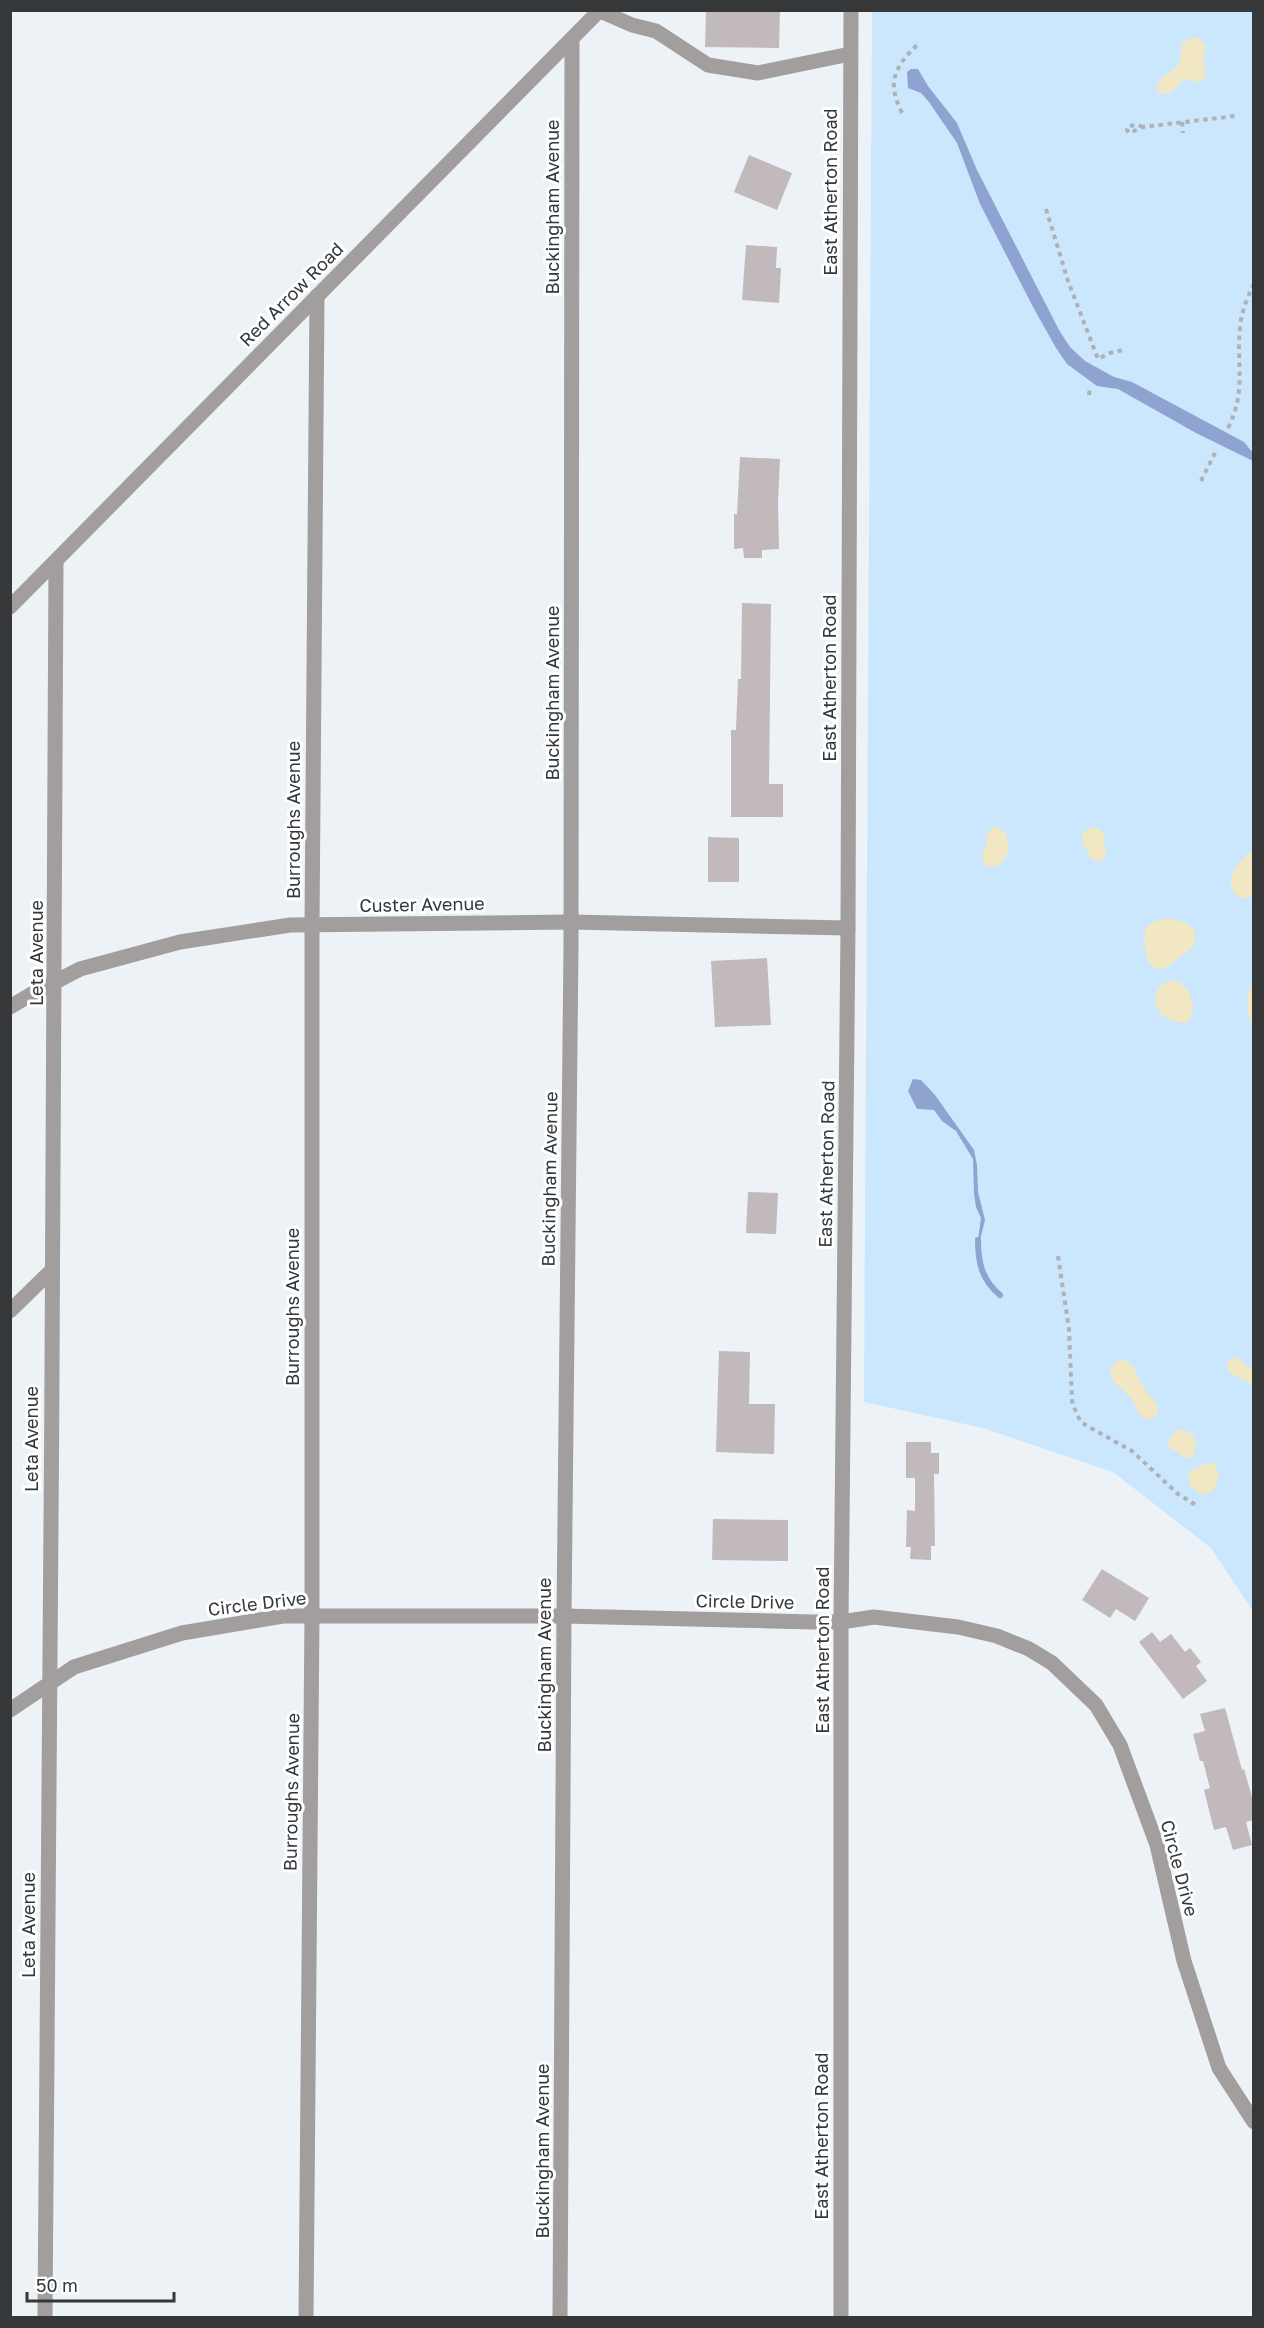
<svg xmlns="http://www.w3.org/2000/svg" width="1264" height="2328" font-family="'Golos Text',sans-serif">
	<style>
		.green { fill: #cbe7fd }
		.sand { fill: #f1e7c2 }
		.water { fill: #8ea3cf }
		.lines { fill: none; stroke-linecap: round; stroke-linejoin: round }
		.stream { stroke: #8ea3cf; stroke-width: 6 }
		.building { fill: #c1b9bb }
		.path { stroke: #aeb2b6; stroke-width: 4; stroke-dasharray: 4.5 4.5; stroke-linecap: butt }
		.minor { stroke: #a19e9d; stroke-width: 15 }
		.labels { text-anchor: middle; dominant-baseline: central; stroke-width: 6; stroke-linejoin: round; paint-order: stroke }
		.street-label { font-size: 18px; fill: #353739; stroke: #fdfeff }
	</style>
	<rect width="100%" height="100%" fill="#ecf2f6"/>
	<path class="green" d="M 872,11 L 1253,11 L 1253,1611 L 1211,1548 L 1113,1472 L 983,1428 L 864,1402 Z"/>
	<g class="sand">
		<path d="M 1191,37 L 1200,39 L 1206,46 L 1203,60 L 1206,72 L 1204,79 L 1197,82 L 1184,79 C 1177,86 1171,97 1160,93 L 1156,87 L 1161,78 L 1179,65 L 1182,44 Z"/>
		<path d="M 996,826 L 1006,833 L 1009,848 C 1005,859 1000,869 987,867 L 982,858 C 982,854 984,851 985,848 C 989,838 983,832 996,826 Z"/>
		<path d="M 1092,827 L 1101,830 L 1104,836 L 1106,855 L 1101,862 L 1091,859 L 1082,841 L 1083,832 Z"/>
		<path d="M 1253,851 L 1253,895 L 1248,898 L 1238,897 C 1221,881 1237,861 1253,851 Z"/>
		<path d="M 1164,919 C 1178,918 1202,925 1194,944 C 1192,949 1185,953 1181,956 C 1168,967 1153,979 1146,954 C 1144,944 1143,935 1147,926 L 1156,921 Z"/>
		<path d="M 1172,980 C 1189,982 1199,1008 1188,1022 C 1159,1027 1139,991 1172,980 Z"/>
		<path d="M 1253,985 L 1253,1028 C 1248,1017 1243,994 1253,985 Z"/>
		<path d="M 1238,1357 L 1247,1367 L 1253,1368 L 1253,1386 C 1246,1378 1235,1379 1228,1371 L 1228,1361 Z"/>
		<path d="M 1125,1360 L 1134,1367 C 1138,1380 1148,1396 1158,1405 L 1158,1412 L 1153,1419 C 1137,1421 1138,1407 1130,1397 C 1121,1387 1106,1381 1112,1365 L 1117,1361 Z"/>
		<path d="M 1179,1429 C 1195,1431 1201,1445 1192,1457 L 1186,1458 L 1167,1446 L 1173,1434 Z"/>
		<path d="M 1208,1463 L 1216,1464 L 1219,1479 L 1212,1492 L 1201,1494 L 1190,1486 L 1188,1476 L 1190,1471 Z"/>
	</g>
	<g class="water">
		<path d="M 911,69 L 918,69 L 928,86 L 957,123 L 977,170 L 1059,330 L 1070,347 L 1085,361 L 1114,377 L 1132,382 L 1244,442 L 1253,453 L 1253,461 L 1196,433 L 1118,389 L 1097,386 L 1067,364 L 1056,348 L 1033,307 L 980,204 L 957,143 L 929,102 L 921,93 L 908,88 L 907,72 Z"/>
		<path d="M 913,1079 L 921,1080 L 935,1095 L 974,1150 L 977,1165 L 978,1192 L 985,1220 L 980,1240 L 978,1240 L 981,1218 L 976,1207 L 974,1194 L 973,1159 L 956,1131 L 942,1121 L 934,1110 L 917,1109 L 908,1091 Z"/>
	</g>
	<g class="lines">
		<path class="stream" d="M 978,1240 C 978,1263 982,1280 1000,1295"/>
	</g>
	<g class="building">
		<path d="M 706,10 L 780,10 L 779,48 L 705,47 Z"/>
		<path d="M 749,155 L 792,173 L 777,210 L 734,192 Z"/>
		<path d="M 746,245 L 777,247 L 776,268 L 781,268 L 779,303 L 742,300 Z"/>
		<path d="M 740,457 L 780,459 L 778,502 L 779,549 L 762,550 L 762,558 L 744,558 L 743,548 L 734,549 L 734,514 L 737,514 Z"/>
		<path d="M 742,603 L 771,604 L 769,784 L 783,784 L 783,817 L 731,817 L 731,730 L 736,730 L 738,679 L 741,679 Z"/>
		<path d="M 708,837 L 739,838 L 739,882 L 708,882 Z"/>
		<path d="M 767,958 L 771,1025 L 715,1027 L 711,961 Z"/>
		<path d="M 748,1192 L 778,1193 L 776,1234 L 746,1233 Z"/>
		<path d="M 719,1351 L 750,1352 L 749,1404 L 775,1404 L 774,1454 L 716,1452 Z"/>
		<path d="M 906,1442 L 931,1442 L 931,1453 L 939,1453 L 939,1474 L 934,1474 L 935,1546 L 931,1546 L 931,1560 L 910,1559 L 911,1547 L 906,1547 L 907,1510 L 915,1511 L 915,1478 L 906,1478 Z"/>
		<path d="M 713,1519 L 788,1520 L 788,1561 L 712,1560 Z"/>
		<path d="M 1102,1569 L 1149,1598 L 1135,1621 L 1116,1609 L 1110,1618 L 1082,1600 Z"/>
		<path d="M 1152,1632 L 1160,1642 L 1171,1634 L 1185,1652 L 1190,1648 L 1201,1662 L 1196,1666 L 1207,1681 L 1183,1699 L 1139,1642 Z"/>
		<path d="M 1225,1708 L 1242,1770 L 1244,1769 L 1254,1804 L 1254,1820 L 1246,1822 L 1252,1845 L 1233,1850 L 1226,1827 L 1214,1830 L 1204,1790 L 1210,1788 L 1203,1761 L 1200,1761 L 1193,1734 L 1205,1731 L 1200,1714 Z"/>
	</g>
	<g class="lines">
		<g class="path">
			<path d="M 902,113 C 886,81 895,67 918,44"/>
			<path d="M 1182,122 L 1183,133"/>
			<path d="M 1143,127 L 1138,125 L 1128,126 L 1127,130 L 1129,133 L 1143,127 L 1235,116"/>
			<path d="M 1046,209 L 1068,281 L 1098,359 L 1110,353 L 1123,350"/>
			<path d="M 1089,395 L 1090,388"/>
			<path d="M 1228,428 C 1247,389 1236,368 1240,328 C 1241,313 1247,298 1254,284"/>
			<path d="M 1201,481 L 1217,449"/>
			<path d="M 1058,1256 L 1069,1329 L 1072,1401 L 1077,1415 L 1082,1423 L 1132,1451 L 1178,1494 L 1199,1507"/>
		</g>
		<g class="minor">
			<path d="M 600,11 L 632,25 L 656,31 L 708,65 L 758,73 L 850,54"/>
			<path d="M 10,607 L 600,10"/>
			<path d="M 10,1007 L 30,995 L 80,969 L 180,942 L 290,925 L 571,922 L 848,928"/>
			<path d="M 10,1311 L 52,1270"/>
			<path d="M 10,1710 L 74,1667 L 182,1633 L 283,1616 L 564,1616 L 812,1622 L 841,1622 L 874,1617 L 958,1627 L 997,1636 L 1029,1649 L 1052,1663 L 1096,1705 L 1120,1745 L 1157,1845 L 1184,1961 L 1219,2068 L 1254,2122"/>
			<path d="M 45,2318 C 49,1732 55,1147 56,561"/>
			<path d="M 306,2318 L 312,1615 L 312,925 L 317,296"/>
			<path d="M 560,2318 L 564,1616 L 571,946 L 572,41"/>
			<path d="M 841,2318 L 841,1622 L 848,928 L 851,10"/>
		</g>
	</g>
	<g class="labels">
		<g class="street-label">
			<text transform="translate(830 192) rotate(-90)">East Atherton Road</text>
			<text transform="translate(552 207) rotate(-90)">Buckingham Avenue</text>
			<text transform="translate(291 294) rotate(-45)">Red Arrow Road</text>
			<text transform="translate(829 678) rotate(-90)">East Atherton Road</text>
			<text transform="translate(552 693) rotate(-90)">Buckingham Avenue</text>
			<text transform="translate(293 820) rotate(-90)">Burroughs Avenue</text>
			<text transform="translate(422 904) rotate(-1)">Custer Avenue</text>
			<text transform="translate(36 953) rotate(-90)">Leta Avenue</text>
			<text transform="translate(826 1164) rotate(-89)">East Atherton Road</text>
			<text transform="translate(549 1179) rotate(-89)">Buckingham Avenue</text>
			<text transform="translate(292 1307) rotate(-90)">Burroughs Avenue</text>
			<text transform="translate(31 1439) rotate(-90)">Leta Avenue</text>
			<text transform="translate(745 1601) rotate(1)">Circle Drive</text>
			<text transform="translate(257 1603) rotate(-7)">Circle Drive</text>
			<text transform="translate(822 1650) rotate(-90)">East Atherton Road</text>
			<text transform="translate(544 1665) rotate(-90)">Buckingham Avenue</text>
			<text transform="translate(291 1792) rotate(-89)">Burroughs Avenue</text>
			<text transform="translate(1180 1868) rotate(75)">Circle Drive</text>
			<text transform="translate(28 1925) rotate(-90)">Leta Avenue</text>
			<text transform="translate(821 2136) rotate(-90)">East Atherton Road</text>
			<text transform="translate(542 2151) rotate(-90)">Buckingham Avenue</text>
		</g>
	</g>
	<rect width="1264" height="2328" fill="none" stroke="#353739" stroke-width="24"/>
	<path d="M27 2292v9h147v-9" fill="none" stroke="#353739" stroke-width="3"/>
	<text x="36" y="2292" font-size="18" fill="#353739" stroke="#fdfeff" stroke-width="4.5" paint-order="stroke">50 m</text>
</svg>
